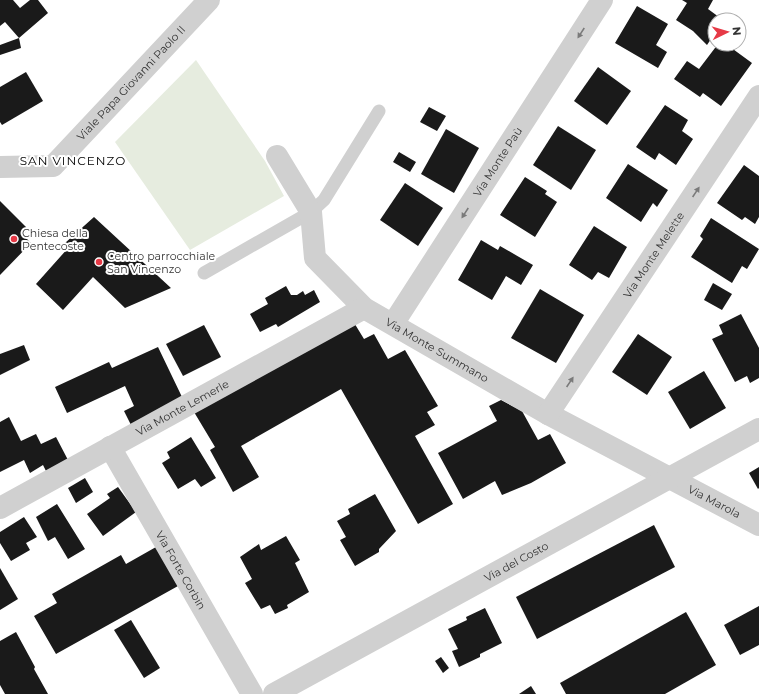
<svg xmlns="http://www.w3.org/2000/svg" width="759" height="694" font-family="Montserrat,sans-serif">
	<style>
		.green { fill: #e6ecdf }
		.building { fill: #1a1a1a }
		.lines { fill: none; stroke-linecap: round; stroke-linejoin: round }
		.lane { stroke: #d0d0d0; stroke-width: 13 }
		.street { stroke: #d0d0d0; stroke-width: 22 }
		.oneway { fill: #7a7a7a }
		.poi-dot { fill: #e63946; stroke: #fff; stroke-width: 1.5 }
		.labels { text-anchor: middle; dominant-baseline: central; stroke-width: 4; stroke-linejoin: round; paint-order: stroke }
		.street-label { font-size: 11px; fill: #333; stroke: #fff }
		.poi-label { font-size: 11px; fill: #333; stroke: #fff; text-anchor: start }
		.neighbourhood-label { font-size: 12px; letter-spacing: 1px; fill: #000; stroke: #fff }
	</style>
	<rect width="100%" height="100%" fill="#fff"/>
	<path class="green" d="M 196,60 L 265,161 L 284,196 L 190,250 L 115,142 Z"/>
	<g class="building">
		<path d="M 0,0 L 13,0 L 20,8 L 30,0 L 38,0 L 48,13 L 19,38 L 5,22 L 0,26 Z"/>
		<path d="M 682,0 L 713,0 L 708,9 L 723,20 L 715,20 L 715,33 L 707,45 L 693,31 L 676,20 L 687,3 Z"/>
		<path d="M 637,6 L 668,24 L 656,45 L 667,52 L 658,68 L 615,43 Z"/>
		<path d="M 19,38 L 21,48 L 0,55 L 0,45 Z"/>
		<path d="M 718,44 L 726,44 L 752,63 L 721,106 L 703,93 L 700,97 L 674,79 L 687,61 L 699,69 Z"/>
		<path d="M 598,67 L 631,91 L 607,125 L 574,101 Z"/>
		<path d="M 26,72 L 43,101 L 2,125 L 0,122 L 0,87 Z"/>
		<path d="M 665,105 L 688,120 L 682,131 L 693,139 L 676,165 L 659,153 L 655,160 L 636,147 Z"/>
		<path d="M 429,107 L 446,116 L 437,131 L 420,122 Z"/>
		<path d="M 558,126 L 596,150 L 571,190 L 533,165 Z"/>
		<path d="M 446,129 L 479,148 L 454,193 L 421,174 Z"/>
		<path d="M 399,152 L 416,162 L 410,172 L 393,162 Z"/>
		<path d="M 628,164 L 668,190 L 657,207 L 653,203 L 641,222 L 606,198 Z"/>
		<path d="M 744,165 L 759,176 L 759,217 L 755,224 L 745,217 L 742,220 L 717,203 Z"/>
		<path d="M 525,177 L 547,191 L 545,194 L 557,202 L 535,237 L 500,215 Z"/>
		<path d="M 405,183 L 443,208 L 418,246 L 380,220 Z"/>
		<path d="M 0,201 L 28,229 L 23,235 L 31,243 L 0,275 Z"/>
		<path d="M 94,217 L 171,288 L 125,308 L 93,277 L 63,310 L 36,284 L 69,247 L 65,243 Z"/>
		<path d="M 711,218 L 759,249 L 747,269 L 742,266 L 732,283 L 691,257 L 703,239 L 700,236 Z"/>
		<path d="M 594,226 L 627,247 L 609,278 L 598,272 L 592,280 L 569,265 Z"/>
		<path d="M 481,240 L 498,250 L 500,246 L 533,265 L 521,285 L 506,276 L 492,300 L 458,280 Z"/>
		<path d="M 713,283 L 732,294 L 722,310 L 704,300 Z"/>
		<path d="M 286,286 L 291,295 L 297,295 L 303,291 L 305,295 L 314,290 L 320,302 L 278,327 L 276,324 L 260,332 L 250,314 L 268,304 L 265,298 Z"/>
		<path d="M 540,289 L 584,315 L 556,363 L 511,338 Z"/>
		<path d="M 741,314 L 759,348 L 759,378 L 750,383 L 747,376 L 735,382 L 712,339 L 723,334 L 719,325 Z"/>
		<path d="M 353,321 L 364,339 L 374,334 L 388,359 L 405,350 L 438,406 L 427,412 L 435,425 L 415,436 L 453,504 L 418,524 L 341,389 L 241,446 L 259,477 L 233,492 L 210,450 L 215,447 L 194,412 Z"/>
		<path d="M 204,325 L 221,357 L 183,376 L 166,344 Z"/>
		<path d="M 638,334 L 672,357 L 647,395 L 612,372 Z"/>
		<path d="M 24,345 L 30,360 L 0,375 L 0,354 Z"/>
		<path d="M 158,347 L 182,397 L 132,427 L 124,411 L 134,406 L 125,386 L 67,413 L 55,387 L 109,362 L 112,368 Z"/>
		<path d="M 704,371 L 726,408 L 690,429 L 668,392 Z"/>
		<path d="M 501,400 L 522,411 L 538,440 L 550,434 L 566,463 L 531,483 L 502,495 L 495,481 L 463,499 L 438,453 L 497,421 L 489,406 Z"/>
		<path d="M 9,417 L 21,441 L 36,434 L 41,444 L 56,437 L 68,460 L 46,471 L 43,465 L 30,473 L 24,460 L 0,472 L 0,422 Z"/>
		<path d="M 191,437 L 216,478 L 201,487 L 195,479 L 178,489 L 162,463 L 170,458 L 167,452 Z"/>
		<path d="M 759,467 L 759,488 L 758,489 L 749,473 Z"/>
		<path d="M 85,478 L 93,492 L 76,503 L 68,488 Z"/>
		<path d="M 118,487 L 136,512 L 103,536 L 87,514 L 110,498 L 107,494 Z"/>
		<path d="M 375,494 L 396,531 L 379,549 L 379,552 L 355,566 L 340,540 L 346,537 L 337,521 L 350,514 L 348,509 Z"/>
		<path d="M 57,504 L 85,549 L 68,559 L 55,537 L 48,541 L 36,517 Z"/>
		<path d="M 24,517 L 37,537 L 26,543 L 30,550 L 11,561 L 0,543 L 0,532 Z"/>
		<path d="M 654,525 L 675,567 L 537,639 L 516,597 Z"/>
		<path d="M 286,536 L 300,560 L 295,563 L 309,592 L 287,605 L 288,608 L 275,614 L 270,605 L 261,609 L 245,583 L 252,579 L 240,557 L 259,544 L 261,550 Z"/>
		<path d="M 156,547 L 178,586 L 56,654 L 34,616 L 57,603 L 52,594 L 121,555 L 126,564 Z"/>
		<path d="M 0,568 L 18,599 L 0,610 Z"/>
		<path d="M 759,606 L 759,645 L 740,655 L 724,625 Z"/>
		<path d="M 485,608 L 502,643 L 480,654 L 480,657 L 459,667 L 452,651 L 458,649 L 448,629 L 467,620 L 466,617 Z"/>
		<path d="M 686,612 L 716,665 L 665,694 L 566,694 L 560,683 Z"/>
		<path d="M 131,620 L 160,668 L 144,678 L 114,630 Z"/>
		<path d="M 16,632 L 35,667 L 34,669 L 48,694 L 5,694 L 0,685 L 0,641 Z"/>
		<path d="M 441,657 L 449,668 L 443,673 L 435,661 Z"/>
		<path d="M 531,686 L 536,694 L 519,694 Z"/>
	</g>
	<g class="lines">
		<path class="lane" d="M 204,273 L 311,212 L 324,200 L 379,111"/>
		<g class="street">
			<path id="s1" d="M 277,156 L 311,212 L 315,258 L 364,308 L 548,414 L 759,525"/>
			<path id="s2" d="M 0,167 L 53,166 L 209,0"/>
			<path id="s3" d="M 393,324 L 602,0"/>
			<path id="s4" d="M 548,414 L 759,96"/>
			<path id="s5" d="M 110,447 L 252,694"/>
			<path id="s6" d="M 0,508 L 364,308"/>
			<path id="s7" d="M 274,694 L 759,429"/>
		</g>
	</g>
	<defs><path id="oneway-solid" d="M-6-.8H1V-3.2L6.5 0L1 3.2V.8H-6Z"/></defs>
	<g class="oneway">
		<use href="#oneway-solid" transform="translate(581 33) rotate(123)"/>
		<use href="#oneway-solid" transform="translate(696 192) rotate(-56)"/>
		<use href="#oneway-solid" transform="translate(465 213) rotate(123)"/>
		<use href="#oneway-solid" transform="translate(570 382) rotate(-56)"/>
	</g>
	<g class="poi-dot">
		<circle cx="14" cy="239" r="4"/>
		<circle cx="99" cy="262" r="4"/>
	</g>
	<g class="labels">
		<g class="street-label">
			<text stroke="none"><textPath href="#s2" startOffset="167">Viale Papa Giovanni Paolo II</textPath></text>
			<text stroke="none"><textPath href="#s3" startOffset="193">Via Monte Paù</textPath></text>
			<text stroke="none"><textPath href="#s4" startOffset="191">Via Monte Melette</textPath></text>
			<text stroke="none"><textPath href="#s1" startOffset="266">Via Monte Summano</textPath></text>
			<text stroke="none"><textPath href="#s6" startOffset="208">Via Monte Lemerle</textPath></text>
			<text stroke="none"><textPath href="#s1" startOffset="582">Via Marola</textPath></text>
			<text stroke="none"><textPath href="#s7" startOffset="276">Via del Costo</textPath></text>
			<text stroke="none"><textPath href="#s5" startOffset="142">Via Forte Corbin</textPath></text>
		</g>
		<g class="poi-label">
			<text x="22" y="233">Chiesa della<tspan x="22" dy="13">Pentecoste</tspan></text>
			<text x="107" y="256">Centro parrocchiale<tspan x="107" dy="13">San Vincenzo</tspan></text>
		</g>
		<g class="neighbourhood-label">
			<text x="73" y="160">SAN VINCENZO</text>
		</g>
	</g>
	<g transform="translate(727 32) rotate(85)"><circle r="19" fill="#ffffff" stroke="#adadad"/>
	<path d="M0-3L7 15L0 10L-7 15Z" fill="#e63946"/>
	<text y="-6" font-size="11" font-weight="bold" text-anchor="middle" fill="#333333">N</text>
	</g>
</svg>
